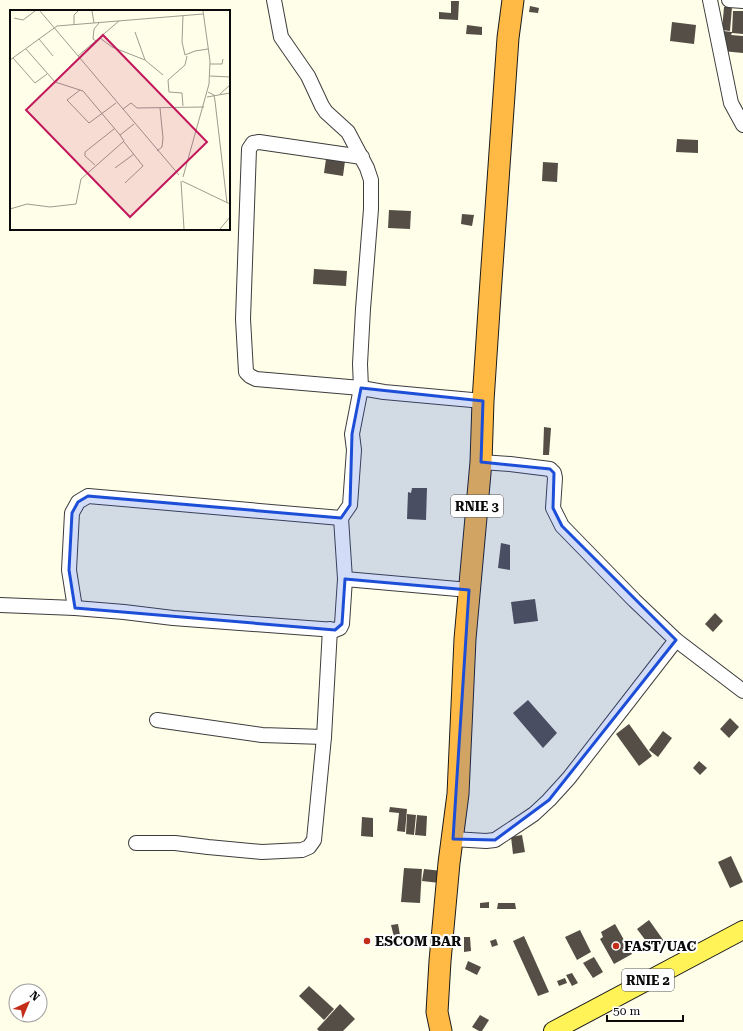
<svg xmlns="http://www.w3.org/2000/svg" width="743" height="1031" font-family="'Roboto Serif',serif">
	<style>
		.building { fill: #544e46 }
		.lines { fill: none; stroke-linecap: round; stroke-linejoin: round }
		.minor-casing { stroke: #3d3d3d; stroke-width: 16 }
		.major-casing { stroke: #1b1b1b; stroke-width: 20 }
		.highway-casing { stroke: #1b1b1b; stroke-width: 23 }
		.minor { stroke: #fff; stroke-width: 14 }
		.major { stroke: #fff358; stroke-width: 18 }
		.highway { stroke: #ffba46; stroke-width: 21 }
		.marked { fill: #1d4ed8; fill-opacity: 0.2; stroke: #1d4ed8; stroke-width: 3; stroke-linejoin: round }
		.poi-dot { fill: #c42e18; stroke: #fff; stroke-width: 1.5 }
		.labels { text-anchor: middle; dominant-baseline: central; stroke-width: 4; stroke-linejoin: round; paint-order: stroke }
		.shield { fill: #fff; stroke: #545454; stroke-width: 1 }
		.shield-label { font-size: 13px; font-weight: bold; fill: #0a0a0a }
		.poi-label { font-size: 14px; font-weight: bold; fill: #0a0a0a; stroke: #fff; text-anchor: start }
		.inset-road { fill: none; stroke: #9d9c8f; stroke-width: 1 }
		.view { fill: #c2185b; fill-opacity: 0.15; stroke: #c2185b; stroke-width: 2 }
		.inset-edge { fill: none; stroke: #0a0a0a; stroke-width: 2 }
	</style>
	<rect width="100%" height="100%" fill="#fffee8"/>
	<g class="building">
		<path d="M 451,1 L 459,1 L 458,20 L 439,19 L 439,12 L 451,13 Z"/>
		<path d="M 530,6 L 539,8 L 538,13 L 529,12 Z"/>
		<path d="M 724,7 L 732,7 L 730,31 L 722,30 Z"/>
		<path d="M 733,11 L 743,11 L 743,34 L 732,33 L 731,35 L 743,36 L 743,53 L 722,51 L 723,31 L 732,32 Z"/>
		<path d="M 672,22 L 696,25 L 694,44 L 670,41 Z"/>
		<path d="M 467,25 L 482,27 L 482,35 L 466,34 Z"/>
		<path d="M 677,139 L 698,140 L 698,153 L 676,152 Z"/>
		<path d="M 326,159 L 345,161 L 343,176 L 324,173 Z"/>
		<path d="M 543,162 L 558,163 L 557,182 L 542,181 Z"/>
		<path d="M 389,210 L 411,211 L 410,229 L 388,228 Z"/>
		<path d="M 462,214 L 474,215 L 472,226 L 461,224 Z"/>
		<path d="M 314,269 L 347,271 L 346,286 L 313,284 Z"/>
		<path d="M 544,427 L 551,428 L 549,455 L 543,455 Z"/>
		<path d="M 412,488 L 427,488 L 426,520 L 407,519 L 408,492 L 411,493 Z"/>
		<path d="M 501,543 L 510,545 L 510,570 L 498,568 Z"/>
		<path d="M 535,599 L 538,621 L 514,624 L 511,602 Z"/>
		<path d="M 715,613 L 723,621 L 713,632 L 705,624 Z"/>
		<path d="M 528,700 L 557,733 L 543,748 L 513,713 Z"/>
		<path d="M 730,718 L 739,727 L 729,738 L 720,729 Z"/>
		<path d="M 629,724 L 652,756 L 639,766 L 616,734 Z"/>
		<path d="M 663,731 L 672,738 L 658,757 L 649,750 Z"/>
		<path d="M 699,761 L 707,768 L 700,775 L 693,768 Z"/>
		<path d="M 390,807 L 407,809 L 405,832 L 397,831 L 399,813 L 389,812 Z"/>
		<path d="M 407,814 L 416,815 L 414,835 L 406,834 Z"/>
		<path d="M 417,815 L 427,816 L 426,836 L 415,835 Z"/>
		<path d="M 362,817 L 373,818 L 373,837 L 361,836 Z"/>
		<path d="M 522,835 L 525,852 L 513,854 L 511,837 Z"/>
		<path d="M 731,856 L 743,882 L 730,888 L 718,862 Z"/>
		<path d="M 404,868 L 422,869 L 420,903 L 401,902 Z"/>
		<path d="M 424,869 L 442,871 L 440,883 L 422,881 Z"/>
		<path d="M 489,902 L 489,908 L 480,908 L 480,903 Z"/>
		<path d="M 498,903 L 515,903 L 516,909 L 497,909 Z"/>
		<path d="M 649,920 L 664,941 L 652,949 L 637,929 Z"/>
		<path d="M 398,924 L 400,935 L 394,937 L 391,925 Z"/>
		<path d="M 615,924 L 632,954 L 614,964 L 600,939 L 603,937 L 601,932 Z"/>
		<path d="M 580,930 L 591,952 L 577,960 L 565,937 Z"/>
		<path d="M 524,936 L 549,992 L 538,996 L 513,941 Z"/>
		<path d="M 464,937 L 470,937 L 471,951 L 464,952 Z"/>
		<path d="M 496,939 L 498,945 L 492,947 L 490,941 Z"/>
		<path d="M 594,957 L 603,972 L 593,978 L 583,963 Z"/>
		<path d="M 468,961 L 481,967 L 477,975 L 465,969 Z"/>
		<path d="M 572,973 L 578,983 L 572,986 L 566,975 Z"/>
		<path d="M 565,978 L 567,983 L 559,986 L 557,981 Z"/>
		<path d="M 309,986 L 334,1009 L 324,1020 L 299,996 Z"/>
		<path d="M 340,1004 L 355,1019 L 343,1031 L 319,1031 L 317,1029 Z"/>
		<path d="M 480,1015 L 489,1020 L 482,1031 L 479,1031 L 472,1027 Z"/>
	</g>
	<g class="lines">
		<g class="minor-casing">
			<g id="minor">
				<path d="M 274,0 L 281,37 L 308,76 L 322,106 L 326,112 L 348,132 L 367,168 L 371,180 L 371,209 L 363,309 L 360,364 L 361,388 L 352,434 L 354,450 L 350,505 L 341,518 L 345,579"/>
				<path d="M 710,0 L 731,103 L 743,125"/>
				<path d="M 729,0 L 743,1"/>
				<path d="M 362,157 L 259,142 L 253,143 L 249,149 L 243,319 L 246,372 L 250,376 L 256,379 L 361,388 L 384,392 L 483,401"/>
				<path d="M 481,462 L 510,464 L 550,469 L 554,473 L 555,478 L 553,508 L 562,526 L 634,600 L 676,640 L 743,691"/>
				<path d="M 0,605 L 75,608 L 124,612 L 173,618 L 335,630 L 340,628 L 342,624 L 345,579 L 469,590"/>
				<path d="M 75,608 L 69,570 L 72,513 L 78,502 L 88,496 L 341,518"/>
				<path d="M 157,720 L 262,735 L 324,737"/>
				<path d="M 453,839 L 486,841 L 495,840 L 534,814 L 549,800 L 569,778 L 676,640"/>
				<path d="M 136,843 L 175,843 L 208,847 L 262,852 L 302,850 L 309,847 L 314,840 L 324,737 L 330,629"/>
			</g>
		</g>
		<g class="major-casing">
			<path id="major" d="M 553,1031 L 743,930"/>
		</g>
		<g class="highway-casing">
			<path id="highway" d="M 441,1031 L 437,1012 L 440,961 L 449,863 L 458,794 L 465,639 L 481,462 L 483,401 L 490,295 L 508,38 L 513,0"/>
		</g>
		<use href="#minor" class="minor"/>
		<use href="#major" class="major"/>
		<use href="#highway" class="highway"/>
	</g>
	<path class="marked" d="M 361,388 L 483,401 L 481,462 L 550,469 L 554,473 L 553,508 L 562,526 L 676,640 L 549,800 L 495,840 L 453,839 L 469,590 L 345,579 L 342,624 L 335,630 L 75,608 L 69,570 L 72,513 L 78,502 L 88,496 L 341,518 L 350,505 L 352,434 Z"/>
	<g class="poi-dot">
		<circle cx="367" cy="941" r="4"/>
		<circle cx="616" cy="946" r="4"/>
	</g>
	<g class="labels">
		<g class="shield">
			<rect x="451" y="495" width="52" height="22" rx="3"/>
			<rect x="622" y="969" width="52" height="22" rx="3"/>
		</g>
		<g class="shield-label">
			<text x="477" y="506">RNIE 3</text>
			<text x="648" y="980">RNIE 2</text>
		</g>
		<g class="poi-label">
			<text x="375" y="941">ESCOM BAR</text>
			<text x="624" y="946">FAST/UAC</text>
		</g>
	</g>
	<g transform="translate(10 10)">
		<rect width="220" height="220" fill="#fffee8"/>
		<path class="inset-road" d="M 30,1 L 169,165M 82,1 L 84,13M 173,5 L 172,32 L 175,45 L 185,41 L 198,39M 4,8 L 13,10 L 25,1M 64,14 L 64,5 L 68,1M 125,22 L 135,50M 90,28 L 102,37 L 135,50 L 153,65M 29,29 L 43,46M 86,31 L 83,29 L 84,19 L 89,13M 16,39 L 45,72 L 73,81 L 110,125M 68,46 L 109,11M 3,48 L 25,73 L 37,64M 0,50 L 47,16 L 193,4M 200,54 L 212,54 L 213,49M 200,66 L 220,67M 70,80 L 57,90 L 79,113 L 106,93M 198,82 L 204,85 L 205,91 L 217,193M 210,84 L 220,75M 197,87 L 220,83M 173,96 L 172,83 L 159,82 L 158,70 L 175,55 L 177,46M 113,99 L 121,93 L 127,98 L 194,97M 114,132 L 133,156 L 115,173M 147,141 L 152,137 L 153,128 L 150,98M 85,155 L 75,146 L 75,142 L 104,119M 105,158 L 124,144M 173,167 L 199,74 L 200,51 L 193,1M 171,171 L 174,219M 172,171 L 220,194M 0,199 L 17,194 L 40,197 L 66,194 L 71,169 L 114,131 L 110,125 L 124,114M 210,219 L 220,207"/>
		<path class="view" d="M 93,25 L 197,132 L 120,207 L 16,100 Z"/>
		<rect width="220" height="220" class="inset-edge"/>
	</g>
	<g transform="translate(28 1003) rotate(44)"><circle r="19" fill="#ffffff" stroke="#9d9d9d"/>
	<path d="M0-3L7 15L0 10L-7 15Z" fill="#c42e18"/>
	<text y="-6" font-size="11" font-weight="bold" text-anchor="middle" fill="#0a0a0a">N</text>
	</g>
	<path d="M607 1015v6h76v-6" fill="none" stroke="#0a0a0a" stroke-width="2"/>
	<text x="613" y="1015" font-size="12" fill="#0a0a0a" stroke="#ffffff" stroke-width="3" paint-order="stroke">50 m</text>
</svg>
